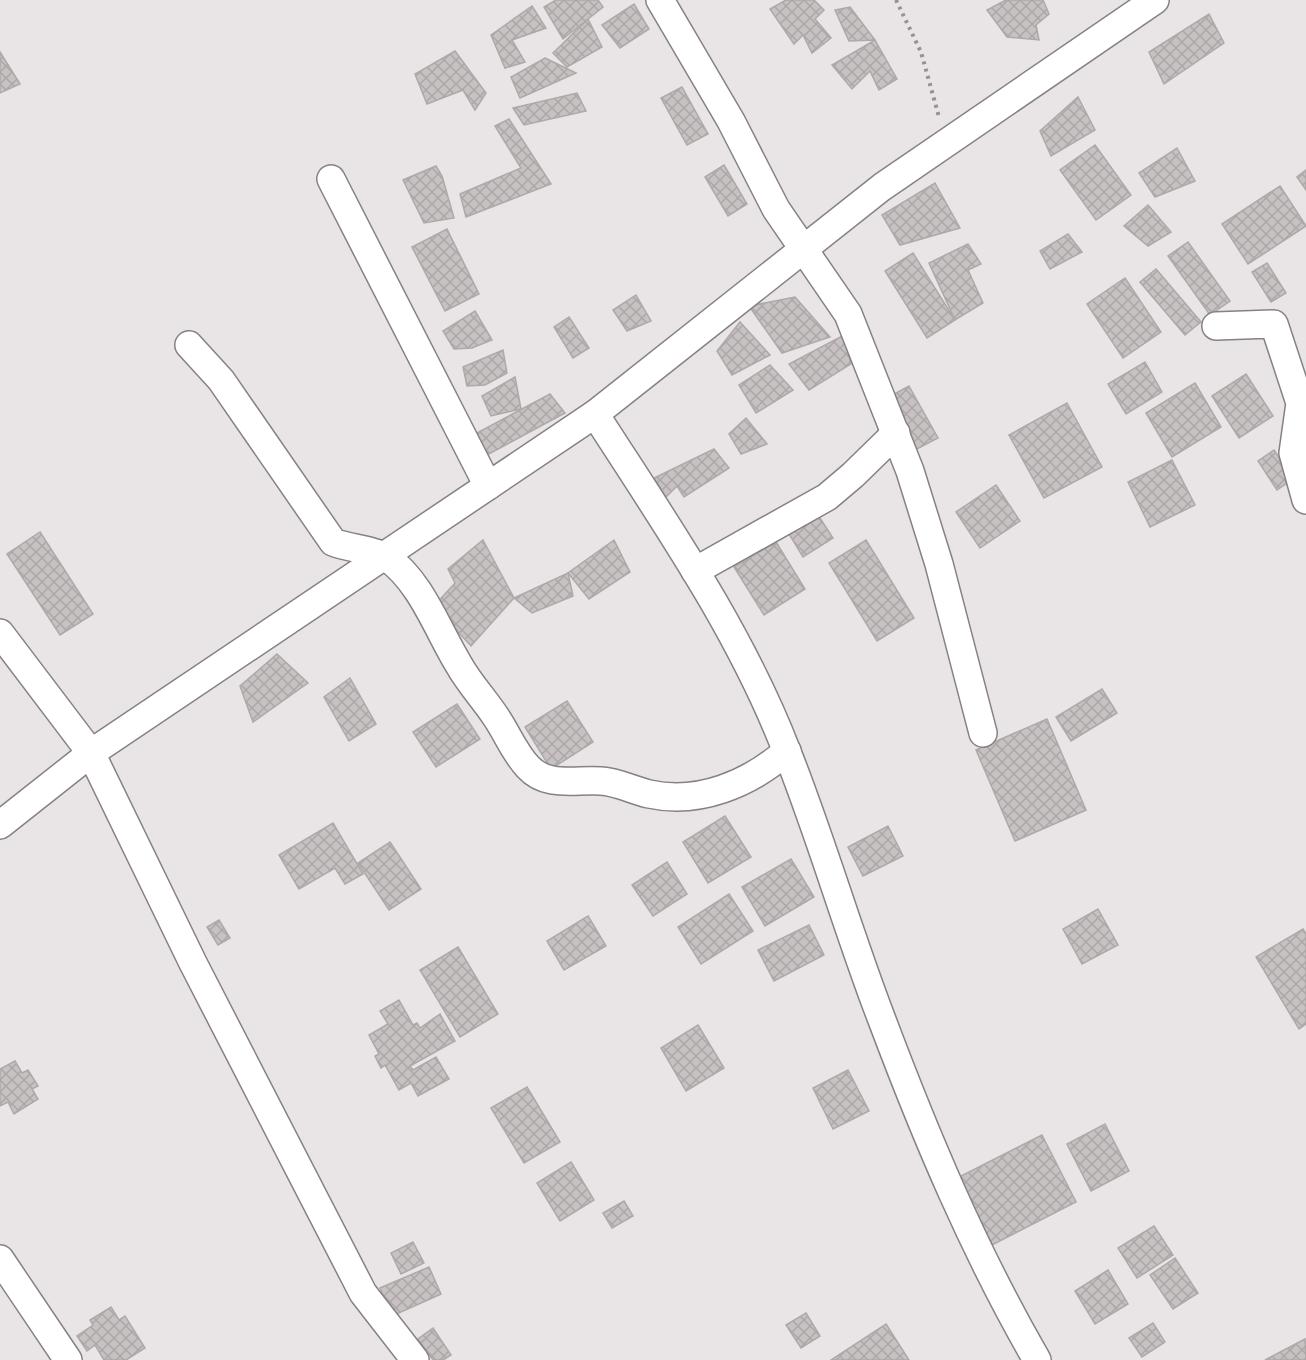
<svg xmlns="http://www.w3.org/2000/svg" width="1306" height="1360" font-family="'Sofia Sans Condensed',sans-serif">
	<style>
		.building { fill: url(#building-cross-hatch); stroke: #aea9a9; stroke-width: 1.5 }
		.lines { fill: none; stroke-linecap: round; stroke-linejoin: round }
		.street-casing { stroke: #868183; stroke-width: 30 }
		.path { stroke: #959293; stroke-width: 4; stroke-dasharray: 3 4.5; stroke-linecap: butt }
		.street { stroke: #fff; stroke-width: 27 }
	</style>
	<defs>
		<pattern id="building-cross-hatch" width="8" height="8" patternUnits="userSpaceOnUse" patternTransform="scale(1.5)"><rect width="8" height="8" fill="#c7c1c2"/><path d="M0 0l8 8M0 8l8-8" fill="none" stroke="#aba6a7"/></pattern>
	</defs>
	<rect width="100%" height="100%" fill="#e9e4e6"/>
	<g class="building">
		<path d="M 556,0 L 598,0 L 603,7 L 563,39 L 544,7 Z"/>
		<path d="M 786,0 L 814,0 L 824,10 L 815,19 L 831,38 L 812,53 L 803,35 L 794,44 L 770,9 Z"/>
		<path d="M 1006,0 L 1043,0 L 1049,14 L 1036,25 L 1039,40 L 1007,37 L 987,10 Z"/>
		<path d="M 634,4 L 649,29 L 620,48 L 602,25 Z"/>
		<path d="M 532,6 L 546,28 L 512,40 L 525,62 L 505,68 L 491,35 Z"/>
		<path d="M 850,7 L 875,40 L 849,41 L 835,10 Z"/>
		<path d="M 1209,14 L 1224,43 L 1164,84 L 1149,52 Z"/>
		<path d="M 588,19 L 602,47 L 567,67 L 553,53 Z"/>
		<path d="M 875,40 L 897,79 L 879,90 L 870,71 L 852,89 L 832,65 Z"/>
		<path d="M 455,51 L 486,93 L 475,110 L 463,90 L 427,104 L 415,74 Z"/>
		<path d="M 0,52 L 20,84 L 0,93 Z"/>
		<path d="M 545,58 L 576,73 L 520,98 L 511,77 Z"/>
		<path d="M 682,87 L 708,134 L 687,145 L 661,98 Z"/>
		<path d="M 577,93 L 586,111 L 524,125 L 513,108 Z"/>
		<path d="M 1078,97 L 1095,130 L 1051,156 L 1040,131 Z"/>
		<path d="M 509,119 L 551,184 L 466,217 L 460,194 L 521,168 L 495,126 Z"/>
		<path d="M 1095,145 L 1131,195 L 1096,220 L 1060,170 Z"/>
		<path d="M 1177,148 L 1195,181 L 1155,197 L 1139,173 Z"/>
		<path d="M 724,165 L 747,204 L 728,216 L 705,177 Z"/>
		<path d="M 436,166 L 442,176 L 454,218 L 424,223 L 403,180 Z"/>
		<path d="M 1306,170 L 1306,190 L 1297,177 Z"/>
		<path d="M 935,183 L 960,228 L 900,245 L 882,215 Z"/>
		<path d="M 1280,186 L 1306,226 L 1248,264 L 1222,224 Z"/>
		<path d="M 1148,205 L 1171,232 L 1148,246 L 1124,226 Z"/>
		<path d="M 447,229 L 479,294 L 445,311 L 412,247 Z"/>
		<path d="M 1068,234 L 1082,252 L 1050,269 L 1040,251 Z"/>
		<path d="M 1188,242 L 1230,301 L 1210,315 L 1168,256 Z"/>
		<path d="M 968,244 L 981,264 L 968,270 L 983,303 L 955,320 L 929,263 Z"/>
		<path d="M 913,253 L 955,320 L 927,338 L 885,271 Z"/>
		<path d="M 1267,263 L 1286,293 L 1271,302 L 1252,272 Z"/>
		<path d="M 1156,269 L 1201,322 L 1185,335 L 1140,282 Z"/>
		<path d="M 1125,278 L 1161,332 L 1123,358 L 1087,304 Z"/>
		<path d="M 636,295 L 651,321 L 627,331 L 613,310 Z"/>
		<path d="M 795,297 L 830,337 L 782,353 L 749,306 Z"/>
		<path d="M 475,311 L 492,340 L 472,348 L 454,349 L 443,331 Z"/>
		<path d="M 569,317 L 589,348 L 573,358 L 554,327 Z"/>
		<path d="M 740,322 L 770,355 L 732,375 L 717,351 Z"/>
		<path d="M 844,335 L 851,364 L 809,390 L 789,364 Z"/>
		<path d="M 503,350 L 507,373 L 485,385 L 467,386 L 463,367 Z"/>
		<path d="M 1145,362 L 1162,392 L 1126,414 L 1108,384 Z"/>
		<path d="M 770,365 L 793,390 L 756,413 L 739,385 Z"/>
		<path d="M 1246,374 L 1273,416 L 1239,438 L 1212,396 Z"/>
		<path d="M 515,377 L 521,409 L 491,416 L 482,396 Z"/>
		<path d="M 1195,383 L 1221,427 L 1172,457 L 1146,413 Z"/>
		<path d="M 909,386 L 938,438 L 913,451 L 885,399 Z"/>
		<path d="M 550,394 L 565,413 L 487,455 L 475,434 Z"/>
		<path d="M 1067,403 L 1102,467 L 1044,498 L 1009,435 Z"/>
		<path d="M 746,418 L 767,444 L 741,454 L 729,434 Z"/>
		<path d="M 714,449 L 729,468 L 684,497 L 677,486 L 666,497 L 654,478 Z"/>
		<path d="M 1274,450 L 1293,479 L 1277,490 L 1258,461 Z"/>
		<path d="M 1172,460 L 1195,505 L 1150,527 L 1128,482 Z"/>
		<path d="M 996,485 L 1020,521 L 980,548 L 956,512 Z"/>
		<path d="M 818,515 L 833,538 L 803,557 L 789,534 Z"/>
		<path d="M 40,532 L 93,614 L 60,635 L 7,554 Z"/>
		<path d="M 483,540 L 514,598 L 471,646 L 434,606 L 455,583 L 448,569 Z"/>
		<path d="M 614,540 L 630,572 L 589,599 L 568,573 Z"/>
		<path d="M 866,540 L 914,618 L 877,641 L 829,563 Z"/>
		<path d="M 776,542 L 805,589 L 764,615 L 734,567 Z"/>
		<path d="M 568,573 L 573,596 L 532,613 L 514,598 Z"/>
		<path d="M 277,654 L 308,683 L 253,722 L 240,686 Z"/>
		<path d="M 350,678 L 376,724 L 349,741 L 324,697 Z"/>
		<path d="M 1102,689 L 1117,713 L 1071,741 L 1056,717 Z"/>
		<path d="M 567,701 L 593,742 L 551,769 L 525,727 Z"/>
		<path d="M 457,704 L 480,739 L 436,767 L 413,732 Z"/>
		<path d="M 1047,719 L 1086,810 L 1015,841 L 976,750 Z"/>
		<path d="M 725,816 L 751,857 L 708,883 L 683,842 Z"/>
		<path d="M 333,823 L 363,874 L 345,884 L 335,868 L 299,889 L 279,855 Z"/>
		<path d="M 888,826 L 903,856 L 863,876 L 848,847 Z"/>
		<path d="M 390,842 L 421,889 L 389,910 L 358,863 Z"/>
		<path d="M 791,859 L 814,897 L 765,926 L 742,887 Z"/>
		<path d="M 667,862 L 687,894 L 653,916 L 632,885 Z"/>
		<path d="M 729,894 L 753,931 L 701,964 L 678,927 Z"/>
		<path d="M 1098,909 L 1118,945 L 1082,964 L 1063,929 Z"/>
		<path d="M 588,916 L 606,946 L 564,970 L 547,941 Z"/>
		<path d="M 219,920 L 230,938 L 218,945 L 207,927 Z"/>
		<path d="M 809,925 L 824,955 L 774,981 L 758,950 Z"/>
		<path d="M 1303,929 L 1306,934 L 1306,1024 L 1299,1029 L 1256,957 Z"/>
		<path d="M 458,947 L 498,1014 L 460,1037 L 420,970 Z"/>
		<path d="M 399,1000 L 413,1025 L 417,1023 L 420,1028 L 440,1014 L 455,1041 L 410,1066 L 413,1070 L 436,1057 L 449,1079 L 418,1096 L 411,1083 L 399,1090 L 385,1065 L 381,1068 L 375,1056 L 379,1054 L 369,1035 L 388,1024 L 380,1011 Z"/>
		<path d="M 698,1025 L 724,1068 L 686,1091 L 661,1048 Z"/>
		<path d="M 15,1061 L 22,1073 L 28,1070 L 38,1086 L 32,1089 L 38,1099 L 14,1114 L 8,1102 L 0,1106 L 0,1069 Z"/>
		<path d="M 848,1070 L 869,1111 L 833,1129 L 813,1088 Z"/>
		<path d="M 527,1087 L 560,1142 L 524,1163 L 491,1108 Z"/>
		<path d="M 1105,1124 L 1129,1171 L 1091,1191 L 1067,1144 Z"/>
		<path d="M 1042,1135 L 1076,1202 L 992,1245 L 957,1178 Z"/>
		<path d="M 571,1162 L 594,1200 L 560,1221 L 537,1183 Z"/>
		<path d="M 624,1201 L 633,1216 L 612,1228 L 603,1213 Z"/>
		<path d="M 1154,1226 L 1173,1255 L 1137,1278 L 1118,1248 Z"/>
		<path d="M 413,1242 L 424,1263 L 401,1274 L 391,1253 Z"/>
		<path d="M 1175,1258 L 1198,1293 L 1173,1309 L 1150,1275 Z"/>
		<path d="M 429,1267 L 441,1294 L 392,1316 L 380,1288 Z"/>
		<path d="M 1108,1270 L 1128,1304 L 1095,1324 L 1075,1291 Z"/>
		<path d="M 111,1307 L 119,1320 L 125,1316 L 145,1348 L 126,1360 L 104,1360 L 95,1345 L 87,1351 L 77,1336 L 93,1325 L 90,1320 Z"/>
		<path d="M 806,1313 L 820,1336 L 801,1348 L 786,1325 Z"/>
		<path d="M 1153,1323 L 1165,1342 L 1142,1357 L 1129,1338 Z"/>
		<path d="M 886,1324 L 909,1360 L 831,1360 Z"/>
		<path d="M 433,1328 L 451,1355 L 443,1360 L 433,1360 L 418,1339 Z"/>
		<path d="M 1305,1339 L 1306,1360 L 1265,1360 Z"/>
	</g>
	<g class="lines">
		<g class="street-casing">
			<g id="street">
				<path d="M 660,0 L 731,121 L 776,209 L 848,314 L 910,471 L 939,564 L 983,733"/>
				<path d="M 331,179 L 488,486"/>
				<path d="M 1216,326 L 1274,324 L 1300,403 L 1293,453 L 1306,500"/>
				<path d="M 189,345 L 221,380 L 333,542 C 347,548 375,550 386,557 C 421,581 437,629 459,665 C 469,683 484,699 496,717 C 507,733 514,752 528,767 C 547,788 576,779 601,781 C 618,782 632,790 649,794 C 699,805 749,784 787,751"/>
				<path d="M 595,414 C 665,523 740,630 787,752 C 822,840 848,932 882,1020 C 926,1137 974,1251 1037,1360"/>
				<path d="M 695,571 L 827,497 L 853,475 L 896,433"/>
				<path d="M 0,633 L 91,753 L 193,963 L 363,1293 L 415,1360"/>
				<path d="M 0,825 L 91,753 L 595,414 L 882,187 L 1155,0"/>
				<path d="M 0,1259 L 68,1360"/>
			</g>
		</g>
		<path class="path" d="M 896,0 L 921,52 L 939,117"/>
		<use href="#street" class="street"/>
	</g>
</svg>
